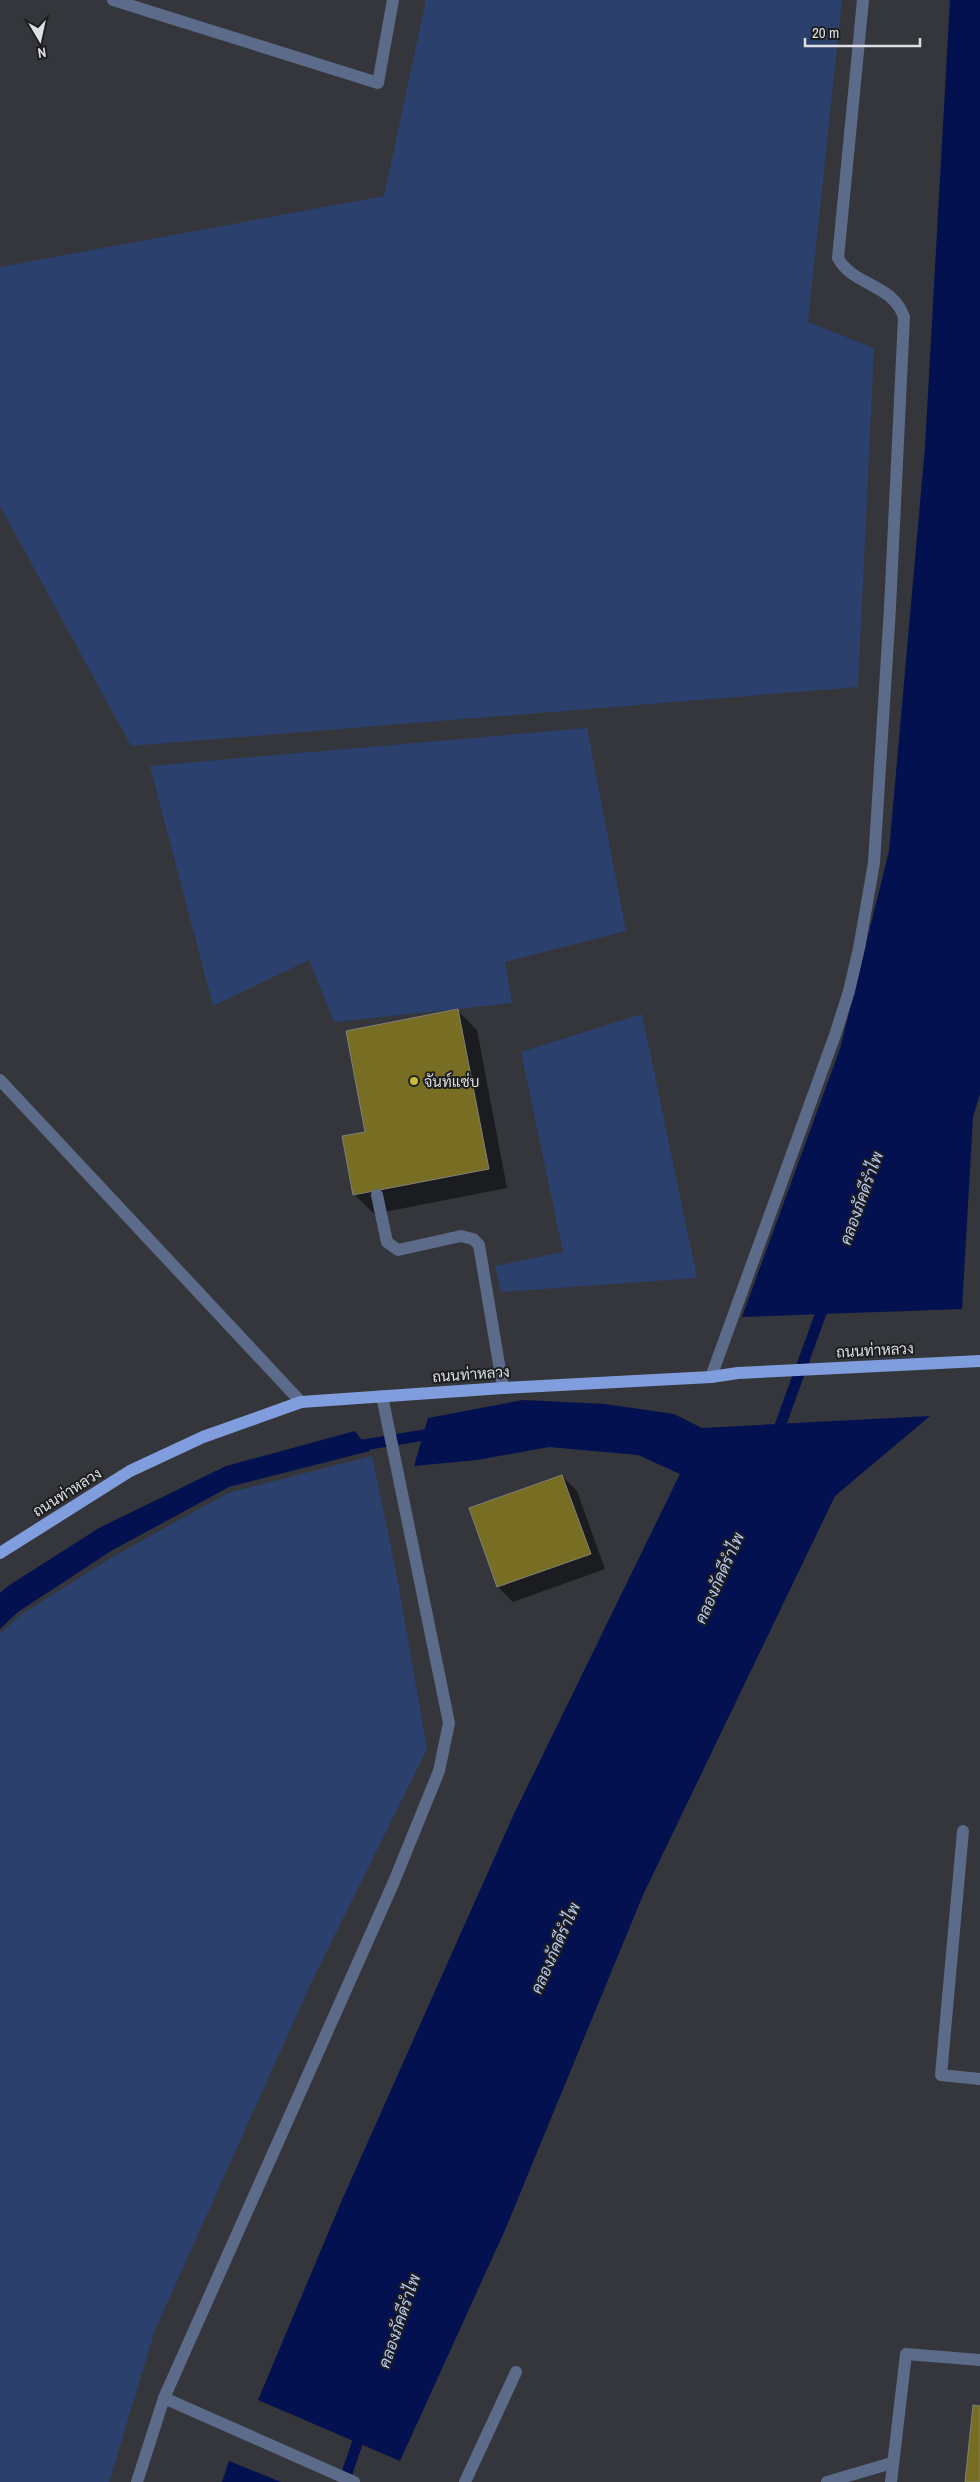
<svg xmlns="http://www.w3.org/2000/svg" width="980" height="2482" font-family="'Archivo Narrow',Sarabun,sans-serif">
	<style>
		.green { fill: #2c406e }
		.water { fill: #031151 }
		.shadow { fill: #0007 }
		.lines { fill: none; stroke-linecap: round; stroke-linejoin: round }
		.stream { stroke: #031151; stroke-width: 11 }
		.building { fill: #776d23; stroke: #81807b }
		.minor { stroke: #5c6b8a; stroke-width: 12 }
		.major { stroke: #809ddd; stroke-width: 12 }
		.poi-dot { fill: #cbba39; stroke: #1d1e20; stroke-width: 2 }
		.labels { text-anchor: middle; dominant-baseline: central; stroke-width: 4; stroke-linejoin: round; paint-order: stroke }
		.poi-label { font-size: 15px; fill: #dddfe2; stroke: #1d1e20; text-anchor: start }
		.street-label { font-size: 15px; fill: #dddfe2; stroke: #1d1e20 }
		.water-label { font-size: 16px; font-style: italic; fill: #b8caf2; stroke: #1d1e20 }
	</style>
	<rect width="100%" height="100%" fill="#34363b"/>
	<g class="green">
		<path d="M 426,0 L 842,0 L 808,322 L 874,348 L 858,687 L 131,746 L 0,506 L 0,267 L 384,196 Z"/>
		<path d="M 587,728 L 626,931 L 505,962 L 512,1003 L 334,1022 L 309,960 L 213,1006 L 150,766 Z"/>
		<path d="M 642,1014 L 697,1278 L 501,1292 L 495,1266 L 563,1252 L 521,1052 Z"/>
		<path d="M 372,1456 L 397,1577 L 427,1749 L 312,1981 L 155,2330 L 109,2482 L 0,2482 L 0,1634 L 19,1616 L 109,1559 L 228,1493 Z"/>
	</g>
	<g class="water">
		<path d="M 950,0 L 980,0 L 980,1094 L 973,1117 L 962,1309 L 742,1317 L 840,1049 L 889,851 L 925,447 Z"/>
		<path d="M 523,1400 L 605,1404 L 674,1414 L 702,1428 L 930,1416 L 835,1496 L 643,1895 L 505,2230 L 400,2461 L 258,2400 L 342,2200 L 513,1816 L 680,1474 L 638,1455 L 549,1447 L 477,1460 L 414,1466 L 428,1418 Z"/>
		<path d="M 355,1431 L 370,1451 L 229,1487 L 111,1551 L 18,1612 L 0,1629 L 0,1593 L 8,1586 L 99,1528 L 226,1466 Z"/>
		<path d="M 229,2461 L 281,2482 L 222,2482 Z"/>
	</g>
	<g class="shadow">
		<path d="M 458,1011 L 477,1030 L 507,1188 L 374,1214 L 354,1194 L 367,1133 Z"/>
		<path d="M 562,1476 L 577,1491 L 605,1569 L 513,1602 L 498,1587 Z"/>
	</g>
	<g class="lines">
		<g class="stream">
			<path d="M 776,1437 L 825,1302"/>
			<path d="M 351,1447 L 437,1433"/>
			<path d="M 344,2482 L 362,2429"/>
		</g>
	</g>
	<g class="building">
		<path d="M 458,1009 L 489,1169 L 353,1195 L 342,1136 L 365,1132 L 346,1031 Z"/>
		<path d="M 562,1475 L 591,1554 L 497,1587 L 469,1508 Z"/>
		<path d="M 973,2405 L 980,2406 L 980,2482 L 965,2482 Z"/>
	</g>
	<g class="lines">
		<g class="minor">
			<path d="M 113,0 L 378,83 L 393,0"/>
			<path d="M 0,1080 L 301,1402"/>
			<path d="M 377,1195 L 387,1242 L 398,1250 L 461,1236 L 473,1239 L 479,1245 L 503,1388"/>
			<path d="M 711,1377 L 835,1035 L 849,991 L 859,948 L 874,863 L 890,608 L 904,317 C 892,283 853,286 838,258 L 863,0"/>
			<path d="M 963,1831 L 941,2075 L 980,2079"/>
			<path d="M 164,2398 L 354,2482"/>
			<path d="M 137,2482 L 164,2398 L 393,1884 L 439,1771 L 449,1723 L 382,1396"/>
			<path d="M 465,2482 L 516,2372"/>
			<path d="M 827,2482 L 892,2463"/>
			<path d="M 891,2482 L 906,2354 L 980,2360"/>
		</g>
		<path class="major" d="M 0,1553 L 130,1471 L 203,1437 L 301,1402 L 503,1388 L 711,1377 L 738,1373 L 980,1361"/>
	</g>
	<circle class="poi-dot" cx="414" cy="1081" r="5"/>
	<g class="labels">
		<g class="poi-label">
			<text x="424" y="1081">จันท์แซ่บ</text>
		</g>
		<g class="street-label">
			<text transform="translate(875 1350) rotate(-3)">ถนนท่าหลวง</text>
			<text transform="translate(471 1374) rotate(-4)">ถนนท่าหลวง</text>
			<text transform="translate(67 1492) rotate(-32)">ถนนท่าหลวง</text>
		</g>
		<g class="water-label">
			<text transform="translate(861 1198) rotate(-70)">คลองภัคดีรำไพ</text>
			<text transform="translate(719 1578) rotate(-66)">คลองภัคดีรำไพ</text>
			<text transform="translate(555 1948) rotate(-66)">คลองภัคดีรำไพ</text>
			<text transform="translate(399 2321) rotate(-71)">คลองภัคดีรำไพ</text>
		</g>
	</g>
	<g transform="translate(40 40) rotate(171)" stroke="#1d1e20" stroke-width="4" paint-order="stroke">
	<path d="M0-4L9 19L0 12L-9 19Z" fill="#dddfe2"/>
	<text y="-8" font-size="14" font-weight="bold" text-anchor="middle" fill="#dddfe2">N</text>
	</g>
	<path d="M805 38v8h115v-8" fill="none" stroke="#dddfe2" stroke-width="2.5"/>
	<text x="812" y="38" font-size="15" fill="#dddfe2" stroke="#1d1e20" stroke-width="4" paint-order="stroke">20 m</text>
</svg>
